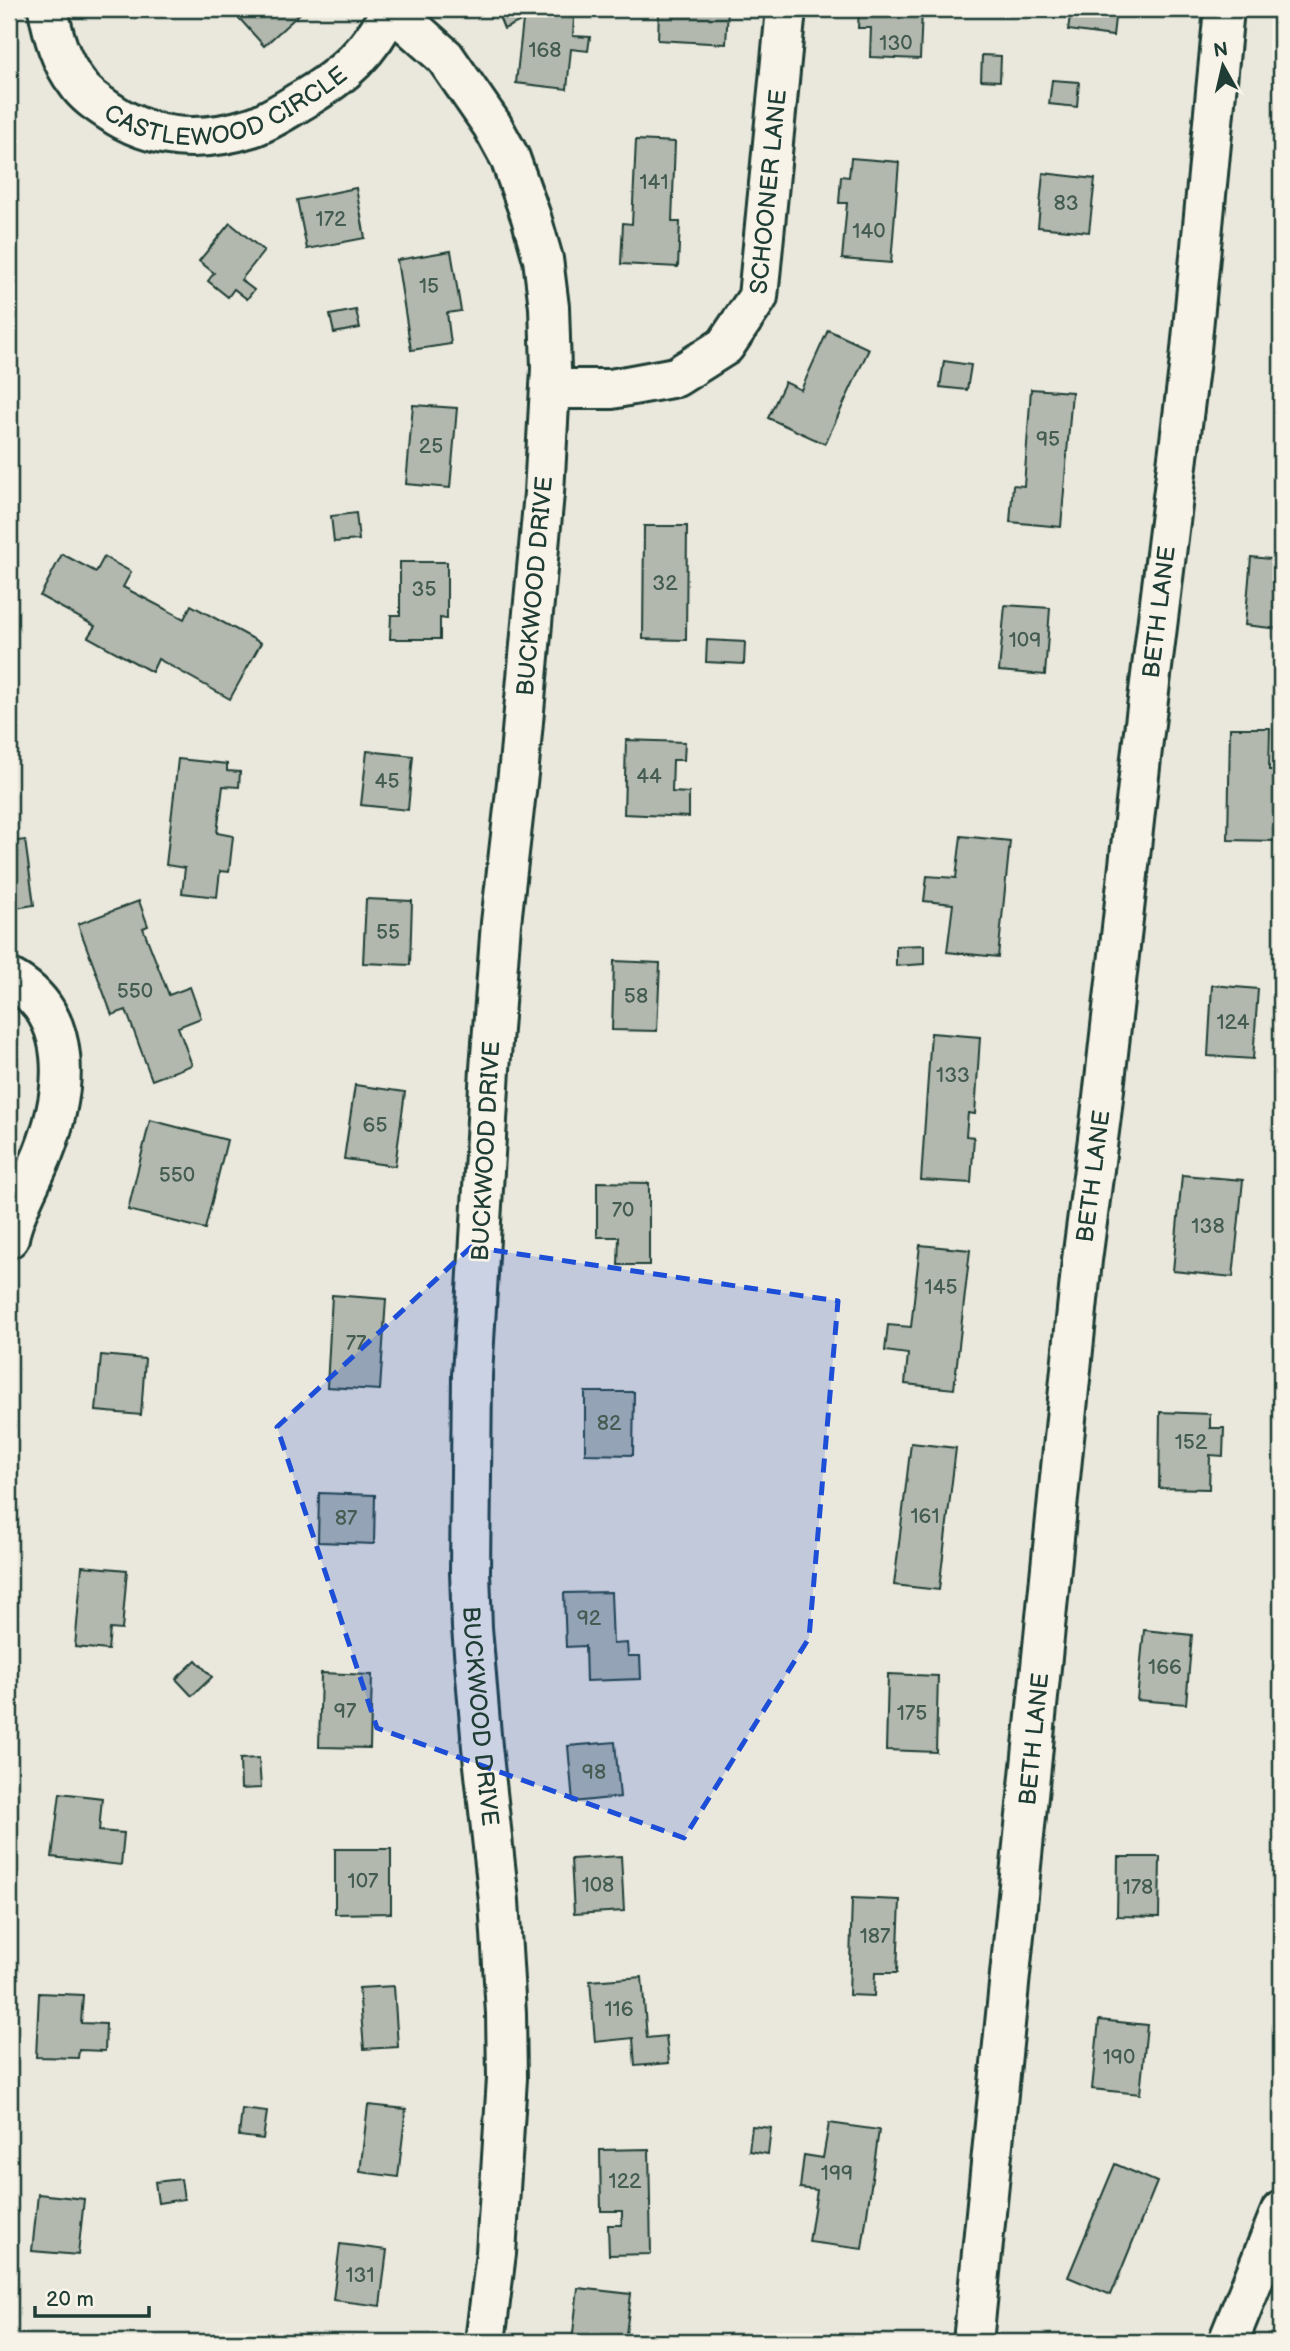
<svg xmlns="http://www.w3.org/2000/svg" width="1290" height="2351" font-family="'Balsamiq Sans',sans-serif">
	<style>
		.building { fill: #b2b8ae; stroke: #1f3d34; stroke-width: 2 }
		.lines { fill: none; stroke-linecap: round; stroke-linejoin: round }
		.minor-casing { stroke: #1f3d34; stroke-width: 44 }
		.major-casing { stroke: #1f3d34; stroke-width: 44 }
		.minor { stroke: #f7f3e8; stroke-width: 38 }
		.major { stroke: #f7f3e8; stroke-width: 38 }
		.marked { fill: #1d4ed8; fill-opacity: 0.2; stroke: #1d4ed8; stroke-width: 5; stroke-dasharray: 14 9; stroke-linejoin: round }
		.labels { text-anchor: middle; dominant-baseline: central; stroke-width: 5; stroke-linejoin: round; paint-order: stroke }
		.number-label { font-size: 21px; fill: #445c52 }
		.street-label { font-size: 24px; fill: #1f3d34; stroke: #f7f3e8 }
	</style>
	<rect width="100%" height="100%" fill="#eae8dd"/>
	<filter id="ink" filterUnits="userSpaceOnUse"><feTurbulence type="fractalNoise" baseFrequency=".0143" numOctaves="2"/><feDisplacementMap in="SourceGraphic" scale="14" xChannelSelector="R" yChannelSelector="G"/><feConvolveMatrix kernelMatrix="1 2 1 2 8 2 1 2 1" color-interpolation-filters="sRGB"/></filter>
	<g filter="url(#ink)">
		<g class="building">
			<path d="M 231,9 L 305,9 L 264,46 Z"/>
			<path d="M 496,9 L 537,9 L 538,13 L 574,18 L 573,36 L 590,37 L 588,51 L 571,49 L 567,89 L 516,83 L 523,20 L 504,29 Z"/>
			<path d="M 659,9 L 728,9 L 726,44 L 658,40 Z"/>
			<path d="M 859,9 L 922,9 L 920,59 L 870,57 L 871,28 L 858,28 Z"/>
			<path d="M 1071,9 L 1116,9 L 1113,36 L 1068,30 Z"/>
			<path d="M 982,55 L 1001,56 L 1000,81 L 981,80 Z"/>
			<path d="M 1052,80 L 1079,82 L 1077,107 L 1049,104 Z"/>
			<path d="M 636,140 L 675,142 L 672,222 L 680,222 L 678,267 L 621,264 L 623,223 L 632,224 Z"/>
			<path d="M 851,158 L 899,162 L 891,263 L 842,259 L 847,203 L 839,203 L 841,176 L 849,177 Z"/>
			<path d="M 1043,173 L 1095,179 L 1089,232 L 1038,227 Z"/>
			<path d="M 356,188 L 365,238 L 307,249 L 297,200 Z"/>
			<path d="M 230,223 L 264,251 L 241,280 L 254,290 L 247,299 L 234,289 L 228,297 L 208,281 L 214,273 L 199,261 Z"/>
			<path d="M 451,251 L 461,311 L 447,313 L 451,344 L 411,350 L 397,260 Z"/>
			<path d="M 356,310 L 360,328 L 334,333 L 330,315 Z"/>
			<path d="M 828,330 L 869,349 L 825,444 L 768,418 L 785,382 L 801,390 Z"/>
			<path d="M 944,361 L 971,365 L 967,390 L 940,387 Z"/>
			<path d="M 1031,389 L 1072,392 L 1061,527 L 1010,522 L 1013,485 L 1024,486 Z"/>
			<path d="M 413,405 L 457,408 L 450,488 L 406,484 Z"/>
			<path d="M 356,513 L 359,540 L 334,542 L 331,516 Z"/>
			<path d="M 644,526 L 687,526 L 686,640 L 643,639 Z"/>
			<path d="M 62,554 L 96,572 L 104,557 L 131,572 L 123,587 L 184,619 L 191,605 L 261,643 L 230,699 L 158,659 L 152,672 L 88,637 L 95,626 L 40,596 Z"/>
			<path d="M 1251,557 L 1281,560 L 1281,629 L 1245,625 Z"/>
			<path d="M 400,562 L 447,562 L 447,619 L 440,618 L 440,639 L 390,639 L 391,615 L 400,615 Z"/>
			<path d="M 1005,605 L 1050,608 L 1045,675 L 999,671 Z"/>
			<path d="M 707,640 L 745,642 L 744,664 L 706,662 Z"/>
			<path d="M 1230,728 L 1270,728 L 1269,770 L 1276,770 L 1275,841 L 1228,840 Z"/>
			<path d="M 626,740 L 685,742 L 684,760 L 673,760 L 672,792 L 689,793 L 689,817 L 624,814 Z"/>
			<path d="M 367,751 L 413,756 L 408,810 L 361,805 Z"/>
			<path d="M 178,759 L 227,764 L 227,771 L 240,772 L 239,787 L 223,786 L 217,833 L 233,836 L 229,872 L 220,871 L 217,897 L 182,893 L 185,868 L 166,865 Z"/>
			<path d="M 961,836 L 1010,841 L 998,957 L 947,952 L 953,904 L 924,901 L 927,876 L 956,878 Z"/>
			<path d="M 25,840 L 34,905 L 9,909 L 9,842 Z"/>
			<path d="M 366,899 L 412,901 L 410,965 L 363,963 Z"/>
			<path d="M 139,901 L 148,926 L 143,928 L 169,995 L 190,987 L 201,1018 L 178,1027 L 192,1065 L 152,1080 L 126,1010 L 112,1015 L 78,924 Z"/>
			<path d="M 924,945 L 924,964 L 896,966 L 896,946 Z"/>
			<path d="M 614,961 L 660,963 L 657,1031 L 612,1030 Z"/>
			<path d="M 1212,985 L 1258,989 L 1253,1059 L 1208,1056 Z"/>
			<path d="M 931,1033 L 980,1037 L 975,1114 L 968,1113 L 966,1136 L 974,1137 L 971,1183 L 921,1180 Z"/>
			<path d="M 355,1085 L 405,1092 L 395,1166 L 344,1159 Z"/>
			<path d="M 150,1120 L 227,1140 L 205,1229 L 128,1210 Z"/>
			<path d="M 1182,1175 L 1243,1180 L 1233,1277 L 1173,1271 Z"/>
			<path d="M 597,1182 L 649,1183 L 649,1265 L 618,1265 L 619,1237 L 597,1237 Z"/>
			<path d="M 920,1245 L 970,1250 L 954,1389 L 905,1384 L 908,1354 L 885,1351 L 888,1325 L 911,1327 Z"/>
			<path d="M 332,1295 L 386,1299 L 380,1390 L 327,1387 Z"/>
			<path d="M 101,1355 L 145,1359 L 141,1415 L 96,1411 Z"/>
			<path d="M 585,1392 L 634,1392 L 633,1455 L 585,1454 Z"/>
			<path d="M 1160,1412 L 1210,1414 L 1210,1428 L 1224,1428 L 1223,1456 L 1210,1455 L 1209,1489 L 1159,1488 Z"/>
			<path d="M 911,1443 L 956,1448 L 939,1590 L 894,1585 Z"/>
			<path d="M 319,1493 L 375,1495 L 374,1544 L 318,1542 Z"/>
			<path d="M 82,1566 L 127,1570 L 122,1630 L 110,1629 L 108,1650 L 75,1647 Z"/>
			<path d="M 611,1592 L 613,1644 L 627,1643 L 628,1656 L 640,1656 L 641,1679 L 586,1681 L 585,1646 L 566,1647 L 564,1593 Z"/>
			<path d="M 1144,1630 L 1192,1635 L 1186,1704 L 1137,1700 Z"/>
			<path d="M 196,1660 L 212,1677 L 192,1696 L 176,1679 Z"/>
			<path d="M 321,1673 L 372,1675 L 370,1748 L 319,1747 Z"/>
			<path d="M 888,1674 L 938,1676 L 936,1752 L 886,1750 Z"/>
			<path d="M 615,1742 L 620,1797 L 573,1802 L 568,1746 Z"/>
			<path d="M 259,1758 L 261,1788 L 241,1789 L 240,1759 Z"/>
			<path d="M 60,1793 L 102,1798 L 99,1831 L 124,1833 L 121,1865 L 52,1857 Z"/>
			<path d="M 335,1849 L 391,1849 L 391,1913 L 335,1914 Z"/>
			<path d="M 621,1856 L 624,1911 L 574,1914 L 571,1859 Z"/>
			<path d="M 1118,1857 L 1160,1857 L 1159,1917 L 1117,1916 Z"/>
			<path d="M 852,1898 L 900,1900 L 897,1973 L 875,1973 L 874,1996 L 849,1995 Z"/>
			<path d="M 642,1977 L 647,2038 L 666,2036 L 669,2063 L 635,2066 L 633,2038 L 595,2042 L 590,1981 Z"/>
			<path d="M 394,1986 L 398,2047 L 364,2049 L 359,1988 Z"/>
			<path d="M 39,1993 L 83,1995 L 81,2023 L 106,2024 L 105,2051 L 79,2050 L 78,2058 L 36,2057 Z"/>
			<path d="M 1099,2020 L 1147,2025 L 1140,2094 L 1092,2089 Z"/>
			<path d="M 368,2105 L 406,2109 L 398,2177 L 360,2172 Z"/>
			<path d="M 242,2109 L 267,2112 L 263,2139 L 239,2136 Z"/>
			<path d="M 829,2123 L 879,2130 L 862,2249 L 809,2242 L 817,2190 L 800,2188 L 804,2155 L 823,2158 Z"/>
			<path d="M 752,2126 L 771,2128 L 768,2154 L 749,2151 Z"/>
			<path d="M 649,2149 L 651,2254 L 609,2255 L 608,2225 L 622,2225 L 622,2211 L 601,2211 L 600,2150 Z"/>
			<path d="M 1115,2164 L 1157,2182 L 1111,2295 L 1068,2277 Z"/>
			<path d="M 181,2179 L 184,2199 L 158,2203 L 155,2182 Z"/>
			<path d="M 38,2194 L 84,2199 L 78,2255 L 32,2251 Z"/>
			<path d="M 340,2244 L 387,2250 L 380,2306 L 333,2300 Z"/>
			<path d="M 578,2288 L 631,2294 L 625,2342 L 572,2342 Z"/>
		</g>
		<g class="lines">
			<g class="minor-casing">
				<g id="minor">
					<path id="s1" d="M 48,9 C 53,35 60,61 77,83 C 85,95 97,103 109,111 C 152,141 202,143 252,127 C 270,121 287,109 304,99 C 344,75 370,52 391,9"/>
					<path id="s2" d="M 391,9 L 445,57 L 492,125 L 510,158 L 531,217 L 543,259 L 549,307 L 551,369 L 544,493 L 519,765 L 501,923 L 490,1069 L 472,1375 L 470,1572 L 472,1628 L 482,1747 L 499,1901 L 506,2013 L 507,2078 L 496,2253 L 485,2342"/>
					<path id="s3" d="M 550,389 L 611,389 L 676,377 L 725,346 L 758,297 L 786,9"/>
					<path d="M 9,978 C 76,1013 67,1093 43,1154 C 33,1179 13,1213 9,1238"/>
					<path id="s4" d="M 973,2342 L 1082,1260 L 1101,1116 L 1143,740 L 1190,360 L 1224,9"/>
				</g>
			</g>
			<g class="major-casing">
				<path id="major" d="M 1228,2342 L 1281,2211"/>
			</g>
			<use href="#minor" class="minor"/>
			<use href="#major" class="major"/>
		</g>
	</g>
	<path class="marked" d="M 471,1247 L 838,1301 L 809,1638 L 684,1838 L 377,1728 L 277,1427 Z"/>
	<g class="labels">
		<g class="number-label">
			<text x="896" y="43">130</text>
			<text x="545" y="50">168</text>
			<text x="654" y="182">141</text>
			<text x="1066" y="203">83</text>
			<text x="331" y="219">172</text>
			<text x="869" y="231">140</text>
			<text x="429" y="286">15</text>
			<text x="1048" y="439">95</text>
			<text x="431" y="446">25</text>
			<text x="665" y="583">32</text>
			<text x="424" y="589">35</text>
			<text x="1025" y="640">109</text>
			<text x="649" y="776">44</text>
			<text x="387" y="781">45</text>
			<text x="388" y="932">55</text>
			<text x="135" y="991">550</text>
			<text x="636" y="996">58</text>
			<text x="1233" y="1022">124</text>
			<text x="953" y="1075">133</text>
			<text x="375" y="1125">65</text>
			<text x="177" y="1175">550</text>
			<text x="623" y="1210">70</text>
			<text x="1208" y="1226">138</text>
			<text x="941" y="1287">145</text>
			<text x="356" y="1343">77</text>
			<text x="609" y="1423">82</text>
			<text x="1191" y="1442">152</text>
			<text x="925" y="1516">161</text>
			<text x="346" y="1518">87</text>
			<text x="589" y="1618">92</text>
			<text x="1165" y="1667">166</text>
			<text x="345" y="1711">97</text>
			<text x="912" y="1713">175</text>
			<text x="594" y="1772">98</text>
			<text x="363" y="1881">107</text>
			<text x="598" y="1885">108</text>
			<text x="1138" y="1887">178</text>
			<text x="875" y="1936">187</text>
			<text x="619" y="2009">116</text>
			<text x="1119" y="2057">190</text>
			<text x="837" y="2173">199</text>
			<text x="625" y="2181">122</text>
			<text x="360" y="2275">131</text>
		</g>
		<g class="street-label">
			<text stroke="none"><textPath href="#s1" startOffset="250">CASTLEWOOD CIRCLE</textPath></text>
			<text stroke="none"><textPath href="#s3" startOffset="350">SCHOONER LANE</textPath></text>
			<text transform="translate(535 586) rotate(-85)">BUCKWOOD DRIVE</text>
			<text stroke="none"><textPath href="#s4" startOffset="1740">BETH LANE</textPath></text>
			<text transform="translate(486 1151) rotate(-87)">BUCKWOOD DRIVE</text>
			<text stroke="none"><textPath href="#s4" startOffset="1172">BETH LANE</textPath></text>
			<text stroke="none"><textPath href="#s2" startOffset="1760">BUCKWOOD DRIVE</textPath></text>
			<text stroke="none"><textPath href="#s4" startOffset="606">BETH LANE</textPath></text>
		</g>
	</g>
	<rect width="1290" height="2351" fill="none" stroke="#f7f3e8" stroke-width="35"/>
	<rect x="18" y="18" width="1255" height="2316" fill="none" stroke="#1f3d34" stroke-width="2.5" filter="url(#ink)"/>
	<g transform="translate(1223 66) rotate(352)" stroke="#f7f3e8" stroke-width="5" paint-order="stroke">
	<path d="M0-5L12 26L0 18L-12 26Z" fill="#1f3d34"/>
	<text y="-10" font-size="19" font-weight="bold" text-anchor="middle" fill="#1f3d34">N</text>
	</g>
	<path d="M35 2306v10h114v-10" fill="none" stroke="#1f3d34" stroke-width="3.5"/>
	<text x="46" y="2306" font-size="21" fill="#1f3d34" stroke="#f7f3e8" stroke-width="5" paint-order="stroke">20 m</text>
</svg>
